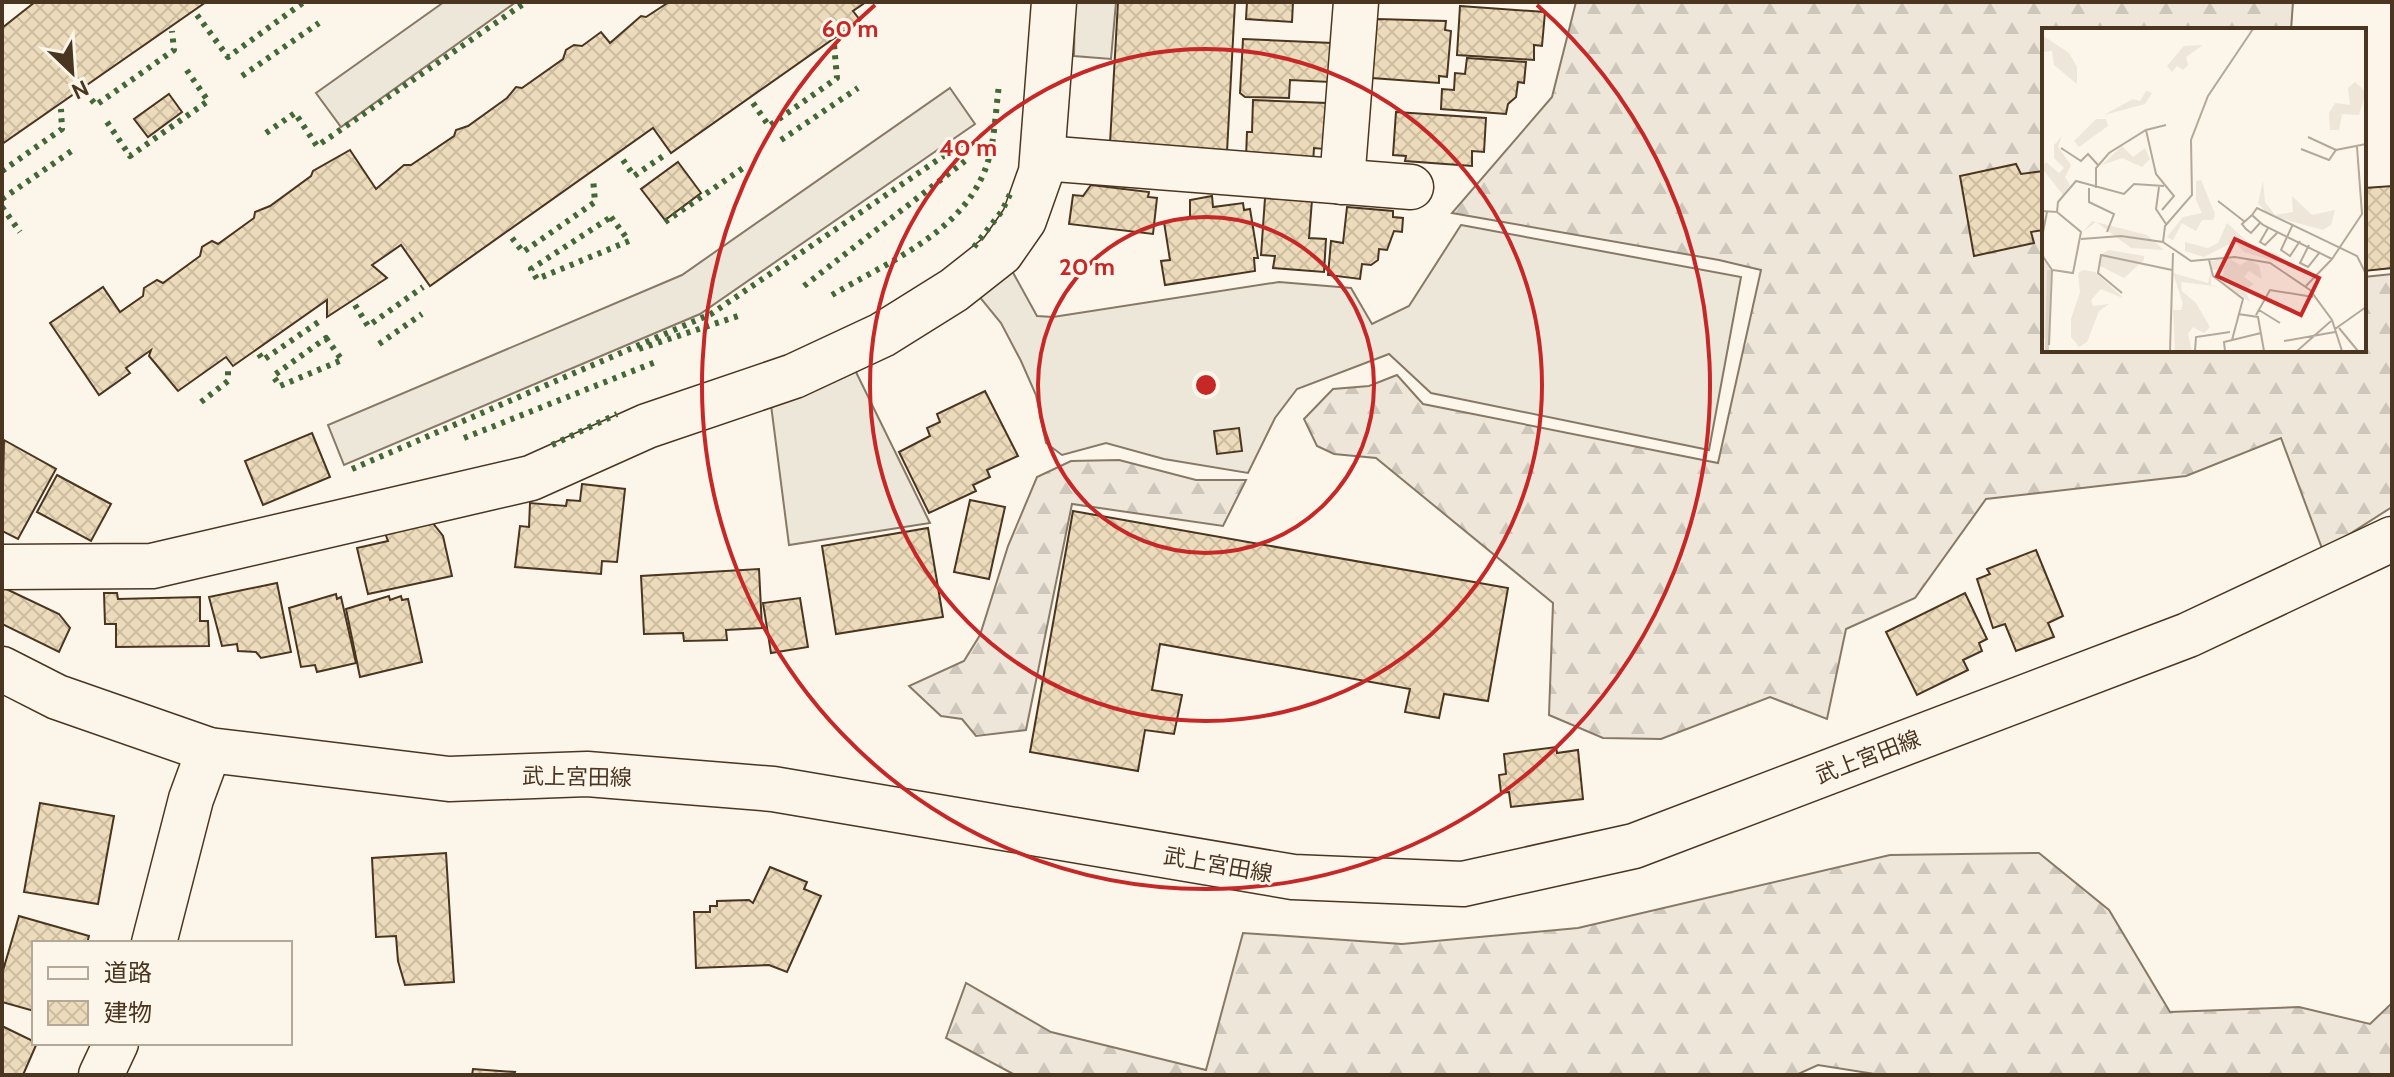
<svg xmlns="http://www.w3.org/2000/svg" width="2394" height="1077" font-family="Cabin,'Noto Sans JP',sans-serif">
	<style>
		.forest { fill: url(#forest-firs); stroke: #887966; stroke-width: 2 }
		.parking { fill: #ede7d9; stroke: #887966; stroke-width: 2 }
		.building { fill: url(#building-cross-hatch); stroke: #4a3520; stroke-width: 2 }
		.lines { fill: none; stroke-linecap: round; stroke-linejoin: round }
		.minor-casing { stroke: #4a3520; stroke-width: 47 }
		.tertiary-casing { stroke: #4a3520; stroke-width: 47 }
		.secondary-casing { stroke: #4a3520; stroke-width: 47 }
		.minor { stroke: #fbf6e9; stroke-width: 44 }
		.tertiary { stroke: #fbf6e9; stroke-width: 44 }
		.secondary { stroke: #fbf6e9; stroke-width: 44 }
		.hedge { stroke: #436837; stroke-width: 6; stroke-dasharray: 4 6; stroke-linecap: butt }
		.ring { fill: none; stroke: #c62828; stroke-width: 4 }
		.labels { text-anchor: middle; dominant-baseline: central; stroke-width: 6; stroke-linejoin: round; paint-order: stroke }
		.street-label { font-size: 22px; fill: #4a3520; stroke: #fbf6e9 }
		.inset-river { fill: none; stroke: #dcd4c6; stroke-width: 4 }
		.inset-road { fill: none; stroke: #b4a999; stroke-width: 2 }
		.view { fill: #c62828; fill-opacity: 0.15; stroke: #c62828; stroke-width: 4 }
		.inset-edge { fill: none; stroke: #4a3520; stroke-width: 4 }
		.centre { fill: #c62828; stroke: #fbf6e9; stroke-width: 4 }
		.ring-label { font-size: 24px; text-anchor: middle; font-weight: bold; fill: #c62828; stroke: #fbf6e9; stroke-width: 6; stroke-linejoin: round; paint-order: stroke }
	</style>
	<defs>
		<pattern id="forest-firs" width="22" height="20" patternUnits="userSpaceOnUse" patternTransform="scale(2)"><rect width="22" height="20" fill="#ede6d9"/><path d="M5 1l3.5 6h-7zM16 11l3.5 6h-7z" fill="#cdc6ba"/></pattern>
		<pattern id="building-cross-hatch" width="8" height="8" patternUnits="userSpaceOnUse" patternTransform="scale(2)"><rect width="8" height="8" fill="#ecdcbc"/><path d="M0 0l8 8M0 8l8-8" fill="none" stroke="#ccbda1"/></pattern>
	</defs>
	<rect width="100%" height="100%" fill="#fbf6e9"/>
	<g class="forest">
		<path d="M 1576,2 L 2293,2 L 2291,30 L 2044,30 L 2044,350 L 2364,350 L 2364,277 L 2392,274 L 2392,507 L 2323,551 L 2281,438 L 2186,476 L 1986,499 L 1915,598 L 1846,629 L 1827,719 L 1770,697 L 1661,739 L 1603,738 L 1549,715 L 1553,603 L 1376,458 L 1334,454 L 1317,446 L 1304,419 L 1333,389 L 1369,386 L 1397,375 L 1423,404 L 1718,463 L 1761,270 L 1719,260 L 1452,213 L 1552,97 Z"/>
		<path d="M 1119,460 L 1196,480 L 1246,480 L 1223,526 L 1072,504 L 1026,730 L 976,736 L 962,719 L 941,716 L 909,686 L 964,661 L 980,635 L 1008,546 L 1037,477 L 1071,461 Z"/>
		<path d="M 2039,853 L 2109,910 L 2170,1012 L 2299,1007 L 2370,1024 L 2392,1003 L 2392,1075 L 1881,1075 L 1818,1065 L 1796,1075 L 1015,1075 L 946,1038 L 966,983 L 1051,1032 L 1206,1070 L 1243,933 L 1402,944 L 1578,928 L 1890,855 Z"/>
	</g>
	<g class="parking">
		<path d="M 444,2 L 516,2 L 341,127 L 316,93 Z"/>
		<path d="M 1075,2 L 1116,2 L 1111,59 L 1074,56 Z"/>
		<path d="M 950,88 L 975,124 L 700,314 L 344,465 L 328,425 L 682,275 Z"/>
		<path d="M 1461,225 L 1741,277 L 1709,450 L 1431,393 L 1389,354 L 1297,389 L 1275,418 L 1248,473 L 1164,459 L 1106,443 L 1062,455 L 1046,443 L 1036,395 L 1021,361 L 1001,323 L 978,295 L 1011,269 L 1037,316 L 1053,317 L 1279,282 L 1351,288 L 1372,324 L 1409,306 Z"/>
		<path d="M 854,368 L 930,523 L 789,545 L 771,405 Z"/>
	</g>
	<g class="building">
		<path d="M 35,2 L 206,2 L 2,144 L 2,28 Z"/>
		<path d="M 669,2 L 866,2 L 853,11 L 860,20 L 671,153 L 653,128 L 430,286 L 401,245 L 372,265 L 387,278 L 327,317 L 327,300 L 233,366 L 226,357 L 178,391 L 149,356 L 151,350 L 126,368 L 130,373 L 99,395 L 50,323 L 103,287 L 120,312 L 143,296 L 144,288 L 157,280 L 163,283 L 200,256 L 202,247 L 212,241 L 218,244 L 254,218 L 255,212 L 270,206 L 311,176 L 313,171 L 350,150 L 376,189 L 404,165 L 411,165 L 454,136 L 456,130 L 468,126 L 507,98 L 516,87 L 522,88 L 563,59 L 566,50 L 574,45 L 582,46 L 601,32 L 610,43 L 641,16 L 646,17 Z"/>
		<path d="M 1118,2 L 1235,2 L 1227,152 L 1110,143 Z"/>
		<path d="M 1247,2 L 1293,2 L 1292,22 L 1246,19 Z"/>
		<path d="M 1460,6 L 1545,12 L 1542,46 L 1534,45 L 1534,60 L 1457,55 Z"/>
		<path d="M 1377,19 L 1446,21 L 1445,30 L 1451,31 L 1447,77 L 1439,76 L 1439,83 L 1372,78 Z"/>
		<path d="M 1243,39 L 1332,43 L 1330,82 L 1290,80 L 1289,98 L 1245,97 L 1240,93 Z"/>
		<path d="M 1467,58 L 1526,62 L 1524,83 L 1518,82 L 1516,97 L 1508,104 L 1506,114 L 1441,109 L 1442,89 L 1454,90 L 1455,73 L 1465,74 Z"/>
		<path d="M 169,94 L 182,112 L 148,137 L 134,119 Z"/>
		<path d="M 1253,100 L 1327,103 L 1324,149 L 1314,148 L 1313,163 L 1246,157 L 1247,132 L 1252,132 Z"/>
		<path d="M 1396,112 L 1486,118 L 1484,152 L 1472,151 L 1472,166 L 1405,161 L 1406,156 L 1393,155 Z"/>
		<path d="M 678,162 L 701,193 L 665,220 L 641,189 Z"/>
		<path d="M 2016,164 L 2021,174 L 2044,171 L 2044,230 L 2031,232 L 2034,243 L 1974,256 L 1960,176 Z"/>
		<path d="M 1091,185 L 1149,192 L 1148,197 L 1157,198 L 1153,234 L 1069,224 L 1073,195 L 1083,196 Z"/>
		<path d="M 2392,186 L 2392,268 L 2364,271 L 2365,188 Z"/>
		<path d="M 1212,196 L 1213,207 L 1243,203 L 1244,210 L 1250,209 L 1258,258 L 1254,258 L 1255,271 L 1165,285 L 1161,261 L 1170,260 L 1164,222 L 1190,218 L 1190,200 Z"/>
		<path d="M 1265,198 L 1312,200 L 1309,238 L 1326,239 L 1324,272 L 1273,268 L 1275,256 L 1261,255 Z"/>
		<path d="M 1347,207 L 1393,211 L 1393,217 L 1403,218 L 1402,232 L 1394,231 L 1387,250 L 1379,249 L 1378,260 L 1371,265 L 1362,264 L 1360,279 L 1328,275 L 1331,241 L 1343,243 Z"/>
		<path d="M 985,391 L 1018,456 L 987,470 L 990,477 L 973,485 L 976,491 L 929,513 L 899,452 L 930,436 L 927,428 L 940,422 L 937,414 Z"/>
		<path d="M 1239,428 L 1242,451 L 1217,454 L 1214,431 Z"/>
		<path d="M 312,433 L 330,477 L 263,505 L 245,461 Z"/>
		<path d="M 4,440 L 56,469 L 18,539 L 2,531 Z"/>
		<path d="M 57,475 L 111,504 L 91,541 L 37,512 Z"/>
		<path d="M 582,484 L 625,489 L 617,562 L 602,561 L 601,574 L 515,567 L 520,526 L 529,527 L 530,503 L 566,506 L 567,500 L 580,501 Z"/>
		<path d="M 970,500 L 1005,507 L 989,579 L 954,572 Z"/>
		<path d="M 1073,511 L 1508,588 L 1488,701 L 1444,694 L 1439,718 L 1405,712 L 1410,689 L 1160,644 L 1152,690 L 1182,695 L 1174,734 L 1145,730 L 1138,771 L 1030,752 Z"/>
		<path d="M 432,522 L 443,536 L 452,576 L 368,594 L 357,548 L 388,541 L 385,533 Z"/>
		<path d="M 928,528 L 943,617 L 836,634 L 822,546 Z"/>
		<path d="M 2036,550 L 2063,616 L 2048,623 L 2054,637 L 2016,651 L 2005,624 L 1993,628 L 1977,579 L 1990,574 L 1987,569 Z"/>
		<path d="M 759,569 L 762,628 L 726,630 L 727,640 L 684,641 L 683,633 L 644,634 L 641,576 Z"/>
		<path d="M 277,583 L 291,652 L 261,658 L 256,652 L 238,651 L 237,644 L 222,646 L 209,597 Z"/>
		<path d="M 2,587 L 59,614 L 70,628 L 59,652 L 2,624 Z"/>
		<path d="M 104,593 L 117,593 L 118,599 L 200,597 L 200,621 L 208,621 L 209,646 L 116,647 L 116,624 L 105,624 Z"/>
		<path d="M 1965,593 L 1987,639 L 1979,643 L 1982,651 L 1963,660 L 1968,670 L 1917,695 L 1886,632 Z"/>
		<path d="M 336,594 L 337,599 L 341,597 L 356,663 L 317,672 L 315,665 L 301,667 L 289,608 Z"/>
		<path d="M 389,596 L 390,600 L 401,596 L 402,600 L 408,599 L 422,662 L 360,677 L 346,609 Z"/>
		<path d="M 800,598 L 808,647 L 771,653 L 763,603 Z"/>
		<path d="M 1556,747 L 1557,753 L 1578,750 L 1583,799 L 1511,807 L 1509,792 L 1501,793 L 1499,775 L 1506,774 L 1504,754 Z"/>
		<path d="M 40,803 L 114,816 L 98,904 L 24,892 Z"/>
		<path d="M 446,853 L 454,982 L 405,985 L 398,961 L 396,936 L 376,937 L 372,858 Z"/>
		<path d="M 770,867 L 807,882 L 804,889 L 821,896 L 787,972 L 769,965 L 696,968 L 694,912 L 710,912 L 710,906 L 717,906 L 717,901 L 749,900 L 753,903 Z"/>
		<path d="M 19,916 L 89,936 L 87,943 L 34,943 L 34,1011 L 2,1002 L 2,974 Z"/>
		<path d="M 2,1026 L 37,1043 L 23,1075 L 2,1075 Z"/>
		<path d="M 473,1069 L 515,1072 L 514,1075 L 472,1075 Z"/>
	</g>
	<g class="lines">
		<g class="minor-casing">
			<g id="minor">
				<path d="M 1043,158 L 1411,187"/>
				<path d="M 1342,182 L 1356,2"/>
				<path d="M 2,567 L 152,566 L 531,478 L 647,426 L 794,376 L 882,335 L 954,290 L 1001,253 L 1024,220 L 1041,172 L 1054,2"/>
			</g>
		</g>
		<g class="tertiary-casing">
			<g id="tertiary">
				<path d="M 154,943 L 191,799 L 209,750"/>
				<path d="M 101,1075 L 116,1043"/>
			</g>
		</g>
		<g class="secondary-casing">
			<path id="secondary" d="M 2,669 L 57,697 L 209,750 L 449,779 L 587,774 L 773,789 L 1293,877 L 1463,884 L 1634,846 L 2188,635 L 2392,539"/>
		</g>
		<use href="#minor" class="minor"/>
		<use href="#tertiary" class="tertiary"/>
		<use href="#secondary" class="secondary"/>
		<g class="hedge">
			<path d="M 197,15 L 228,57 L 304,2"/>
			<path d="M 242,76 L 319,23"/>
			<path d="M 85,92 L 96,105 L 174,50 L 172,31"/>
			<path d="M 753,103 L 769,126 L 837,78 L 834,44"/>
			<path d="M 107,122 L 130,156 L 208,101 L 186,69"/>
			<path d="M 266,133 L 295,113 L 317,146 L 526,2"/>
			<path d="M 781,140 L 858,88"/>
			<path d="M 623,160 L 634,176 L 666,154"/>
			<path d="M 2,171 L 62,129 L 61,109"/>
			<path d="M 2,199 L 73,150"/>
			<path d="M 2,207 L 20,232"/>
			<path d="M 611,217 L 629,241 L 537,279 L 531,269 Z"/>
			<path d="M 665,222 L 746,166"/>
			<path d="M 512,238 L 523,252 L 595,202 L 593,178"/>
			<path d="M 974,247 L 1002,211 L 1012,190"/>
			<path d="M 804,286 L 965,161"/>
			<path d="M 832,295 C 884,264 955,236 982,177 C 995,150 995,114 999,85"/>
			<path d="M 355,305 L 368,326 L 423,287"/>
			<path d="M 326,338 L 342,360 L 280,386 L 273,376 Z"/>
			<path d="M 379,344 L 422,314"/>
			<path d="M 639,349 L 738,316"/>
			<path d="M 259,354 L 263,360 L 320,321"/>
			<path d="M 201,402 L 228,381 L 228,370"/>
			<path d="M 464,438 L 658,361"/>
			<path d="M 552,445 L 617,414"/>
			<path d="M 352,469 L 711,314 L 967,140"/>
		</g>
	</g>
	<g class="ring">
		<circle cx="1206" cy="385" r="168"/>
		<circle cx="1206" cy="385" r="336"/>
		<path d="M1537 5A504 504 0 1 1 875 5"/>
	</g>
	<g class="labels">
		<g class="street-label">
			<text transform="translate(1868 757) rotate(-21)">武上宮田線</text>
			<text transform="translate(577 777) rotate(1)">武上宮田線</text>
			<text transform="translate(1218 865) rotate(10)">武上宮田線</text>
		</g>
	</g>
	<g transform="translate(2042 28)">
		<rect width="324" height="324" fill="#fbf6e9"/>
		<path d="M 0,7 L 27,25 L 35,39 L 35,56 L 12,37 L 10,23 L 1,24 ZM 161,17 L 144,29 L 146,37 L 141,42 L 135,38 L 130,44 L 125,38 L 142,18 ZM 313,54 L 324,64 L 317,87 L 300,86 L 297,102 L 288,102 L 287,85 L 293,75 L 308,77 L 306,60 ZM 104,63 L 110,65 L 103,76 L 62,87 L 91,71 L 98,73 ZM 54,91 L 64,91 L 66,98 L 37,119 L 32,113 ZM 20,108 L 16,119 L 29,137 L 23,149 L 28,157 L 21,167 L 0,140 L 4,134 L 17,145 L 22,140 L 12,130 L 12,117 ZM 80,118 L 91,129 L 103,120 L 108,131 L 100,139 L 80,130 L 60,137 ZM 159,152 L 173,186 L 171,192 L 160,192 L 154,203 L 140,195 L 131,212 L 125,209 L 141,189 L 160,185 L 154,172 L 154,153 ZM 221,153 L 223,174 L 233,187 L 251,184 L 250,168 L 270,187 L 293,182 L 289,197 L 281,202 L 227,187 L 216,175 ZM 50,193 L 105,207 L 122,222 L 89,220 L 54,194 L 41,204 ZM 185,195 L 209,217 L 237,227 L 243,236 L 202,224 L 193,213 L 162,229 L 143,223 L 143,214 L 166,220 L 176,215 ZM 67,222 L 102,228 L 102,232 L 82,250 L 58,238 L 58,227 ZM 0,229 L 10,240 L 7,301 L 0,316 ZM 187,230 L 198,237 L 207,232 L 217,237 L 220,251 L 207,243 L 202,249 L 212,256 L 203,262 L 208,274 L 180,254 L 182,240 L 170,242 L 169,233 ZM 41,242 L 53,244 L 81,270 L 59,261 L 49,272 L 51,278 L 67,276 L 57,283 L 45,314 L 37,319 L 29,309 L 29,291 L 38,264 L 36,245 ZM 169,243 L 169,257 L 180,259 L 139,254 L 140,263 L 154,275 L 168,299 L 162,305 L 151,299 L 146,306 L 150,323 L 133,323 L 131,282 L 139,282 L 141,276 L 131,245 L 166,255 Z" fill="#ede6d9"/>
		<path class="inset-river" d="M 5,323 L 7,242"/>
		<path class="inset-road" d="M 211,1 L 166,68 L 149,112 L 150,167 L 123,198 L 121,214 L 149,233 L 193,229 L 228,235 L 268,262 L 290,292 L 300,323M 104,102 L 114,146 L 132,168 L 120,182M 266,109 L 294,122M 19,120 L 39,133 L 46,126 L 56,137M 259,121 L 287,132 L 294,122 L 324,116M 117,159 L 114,181 L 124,196M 47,160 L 47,174 L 72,186 L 65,204M 54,160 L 54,140 L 67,125 L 104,102 L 124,97M 176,173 L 203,194M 0,183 L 15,184 L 16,174 L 34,153 L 82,166 L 92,156 L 122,158M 210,187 L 200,196 L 204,201 L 209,205 L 218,195M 251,196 L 239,222 L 248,228 L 258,213M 226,200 L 218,214 L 223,217 L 236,204M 0,209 L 5,184M 39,211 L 79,208 L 121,214M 267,217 L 258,235 L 266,239 L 278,224M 0,227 L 10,242 L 7,317M 290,231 L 221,197 L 210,187 L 215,180 L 315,228 L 324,246 L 324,275M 167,232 L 171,248 L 201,271 L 190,312M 11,242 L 31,245 L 39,204 L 15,184M 264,258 L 290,231 L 320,186 L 315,119M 80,265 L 56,245 L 59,227 L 130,242M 217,282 L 238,295M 196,286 L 216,289 L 222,323M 214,287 L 228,262 L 271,269M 297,300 L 316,323M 293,301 L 324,279M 242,313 L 293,304M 128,323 L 131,225M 153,323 L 154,309 L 188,304M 183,323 L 182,314 L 219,305M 255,323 L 289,293"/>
		<path class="view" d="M 193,211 L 277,250 L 259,287 L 175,248 Z"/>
		<rect width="324" height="324" class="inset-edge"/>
	</g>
	<circle cx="1206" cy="385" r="12" class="centre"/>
	<g class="ring-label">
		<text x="850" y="37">60 m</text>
		<text x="968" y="156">40 m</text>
		<text x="1087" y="275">20 m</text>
	</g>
	<rect width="2394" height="1077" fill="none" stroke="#4a3520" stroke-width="8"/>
	<rect x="32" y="941" width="260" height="104" fill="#fbf6e9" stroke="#b4a999" stroke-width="2"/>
	<rect x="48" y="967" width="40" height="12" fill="#fbf6e9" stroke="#b4a999" stroke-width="2"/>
	<text x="104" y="981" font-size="24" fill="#4a3520">道路</text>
	<rect x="48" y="1001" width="40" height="24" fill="url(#building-cross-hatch)" stroke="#b4a999" stroke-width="2"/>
	<text x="104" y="1021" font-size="24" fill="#4a3520">建物</text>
	<g transform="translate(72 72) rotate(155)" stroke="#fbf6e9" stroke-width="6" paint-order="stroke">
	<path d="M0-6L14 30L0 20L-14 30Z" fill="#4a3520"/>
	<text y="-12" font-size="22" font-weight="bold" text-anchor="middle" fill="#4a3520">N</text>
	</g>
</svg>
